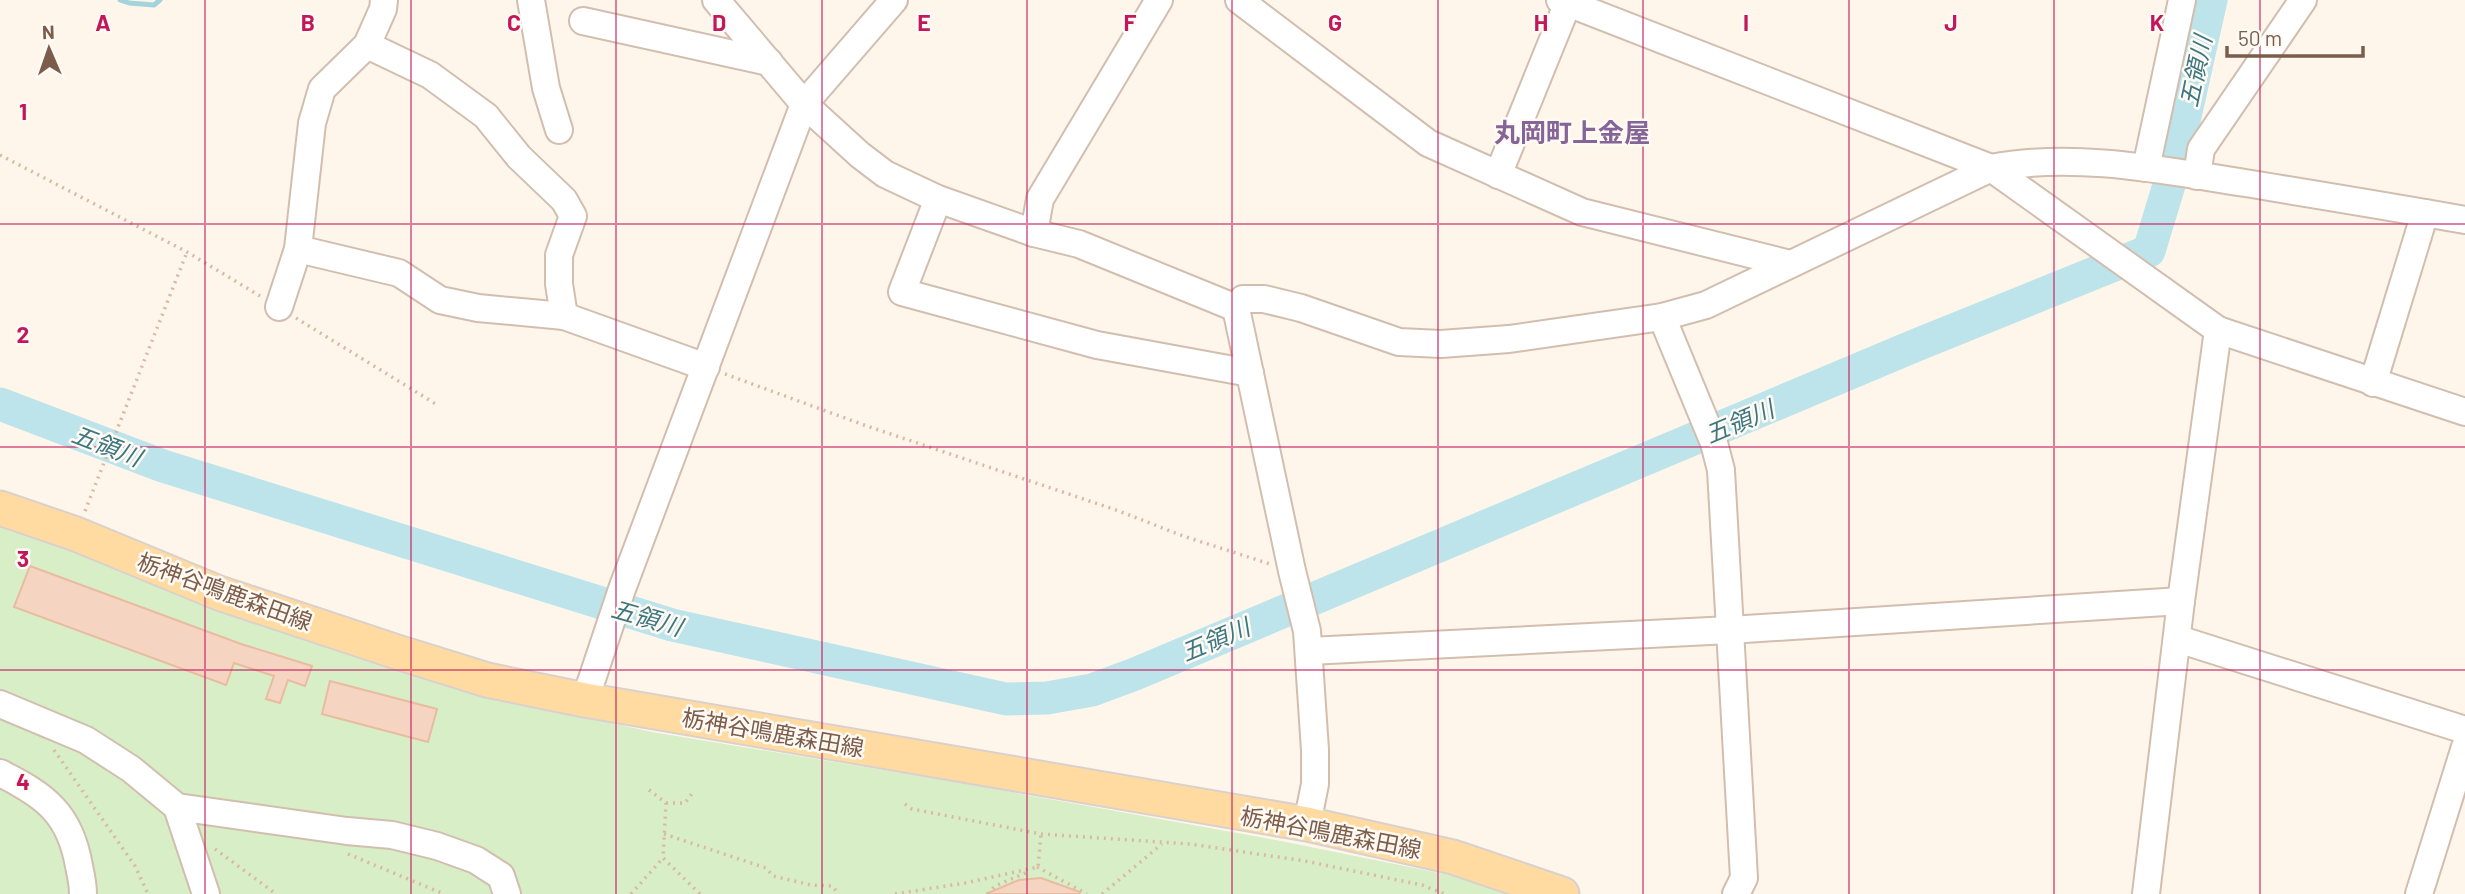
<svg xmlns="http://www.w3.org/2000/svg" width="2465" height="894" font-family="Barlow,'Noto Sans JP',sans-serif">
	<style>
		.green { fill: #d7eec7 }
		.lines { fill: none; stroke-linecap: round; stroke-linejoin: round }
		.stream { stroke: #a3d4dc; stroke-width: 5 }
		.river { stroke: #bde4ea; stroke-width: 33 }
		.building { fill: #f5d5c1; stroke: #e9bba0; stroke-width: 2 }
		.minor-casing { stroke: #d2beaf; stroke-width: 30 }
		.major-casing { stroke: #dad1cd; stroke-width: 37 }
		.path { stroke: #dbb8a3; stroke-width: 3.5; stroke-dasharray: 2 5; stroke-linecap: butt }
		.minor { stroke: #fff; stroke-width: 26 }
		.major { stroke: #ffdba1; stroke-width: 33 }
		.grid { fill: none; stroke: #c2185b; stroke-width: 2; stroke-opacity: 0.55 }
		.labels { text-anchor: middle; dominant-baseline: central; stroke-width: 5; stroke-linejoin: round; paint-order: stroke }
		.street-label { font-size: 23px; fill: #7c5c4b; stroke: #fffaf3 }
		.water-label { font-size: 24px; font-style: italic; fill: #3c7782; stroke: #fffaf3 }
		.quarter-label { font-size: 26px; font-weight: bold; fill: #856497; stroke: #fffaf3 }
		.grid-label { font-size: 23px; text-anchor: middle; font-weight: bold; fill: #c2185b; stroke: #fffaf3; stroke-width: 5; stroke-linejoin: round; paint-order: stroke }
	</style>
	<rect width="100%" height="100%" fill="#fef6eb"/>
	<path class="green" d="M 0,523 L 450,687 L 652,732 L 956,782 L 1281,841 L 1454,876 L 1505,894 L 0,894 Z"/>
	<g class="lines">
		<path class="stream" d="M 120,0 L 129,3 L 154,5 L 160,0"/>
		<path class="river" d="M 0,404 L 163,466 L 672,625 L 1006,699 L 1047,698 L 1092,690 L 1135,674 L 1914,346 L 2149,251 L 2172,175 L 2211,0"/>
	</g>
	<g class="building">
		<path d="M 30,566 L 241,644 L 312,666 L 305,686 L 288,680 L 280,703 L 266,699 L 274,676 L 234,663 L 226,685 L 14,607 Z"/>
		<path d="M 330,681 L 437,709 L 428,742 L 322,714 Z"/>
		<path d="M 1041,878 L 1080,892 L 1079,894 L 986,894 L 1019,880 Z"/>
	</g>
	<g class="lines">
		<g class="minor-casing">
			<g id="minor">
				<path d="M 531,0 L 546,88 L 559,130"/>
				<path d="M 716,0 L 804,104 L 860,155 L 885,174 L 938,199 L 1034,233 L 1079,244 L 1236,308 L 1243,299 L 1264,299 L 1301,308 L 1399,342 L 1441,344 L 1509,339 L 1662,317 L 1706,305 L 1991,168 C 2075,152 2162,170 2245,183 C 2318,195 2392,207 2465,220"/>
				<path d="M 1239,0 L 1428,143 L 1582,212 L 1790,264"/>
				<path d="M 1560,0 L 1991,168 L 2218,330 L 2465,412"/>
				<path d="M 583,21 L 769,62"/>
				<path d="M 367,45 L 430,75 L 486,116 L 519,157 L 564,200 L 573,216 L 559,255 L 559,284 L 564,316 L 706,367"/>
				<path d="M 2146,168 L 2182,0"/>
				<path d="M 1498,175 L 1569,0"/>
				<path d="M 2197,176 L 2201,149 L 2303,0"/>
				<path d="M 938,199 L 902,292 L 1097,345 L 1250,373"/>
				<path d="M 1034,233 L 1040,199 L 1159,0"/>
				<path d="M 298,249 L 399,273 L 440,300 L 478,308 L 564,316"/>
				<path d="M 279,307 L 298,249 L 312,123 L 322,89 L 367,45 L 383,9 L 384,0"/>
				<path d="M 1236,308 L 1292,571 L 1307,631 L 1315,750 L 1315,784 L 1307,824"/>
				<path d="M 1662,317 L 1714,443 L 1721,470 L 1744,878 L 1736,894"/>
				<path d="M 2373,383 L 2425,213"/>
				<path d="M 2178,639 L 2465,730"/>
				<path d="M 1309,651 L 1730,630 L 2181,601"/>
				<path d="M 585,700 L 622,589 L 804,104 L 894,0"/>
				<path d="M 0,704 L 86,740 L 131,769 L 177,807 L 206,894"/>
				<path d="M 0,773 C 46,796 70,814 79,866 C 81,875 83,885 83,894"/>
				<path d="M 177,807 L 347,831 L 392,835 L 437,846 L 476,860 L 501,876 L 507,894"/>
				<path d="M 2146,894 L 2181,601 L 2218,330"/>
				<path d="M 2419,894 L 2465,747"/>
			</g>
		</g>
		<g class="major-casing">
			<path id="major" d="M 0,508 L 76,534 L 219,593 L 394,651 L 487,680 L 585,700 L 1307,824 L 1453,857 L 1562,894"/>
		</g>
		<g class="path">
			<path d="M 0,155 L 187,252 L 260,296"/>
			<path d="M 296,318 L 439,406"/>
			<path d="M 725,374 L 864,425 L 1119,511 L 1183,536 L 1270,564"/>
			<path d="M 85,511 L 187,252"/>
			<path d="M 54,750 L 135,866 L 148,894"/>
			<path d="M 649,790 L 666,803 L 663,858 L 700,894"/>
			<path d="M 666,803 L 685,803 L 694,791"/>
			<path d="M 905,804 L 912,809 L 1041,834 L 1190,844 L 1305,861 L 1422,885 L 1445,894"/>
			<path d="M 664,834 L 766,868 L 773,876 L 811,885 L 832,886 L 839,894"/>
			<path d="M 215,849 L 276,894"/>
			<path d="M 348,854 L 444,894"/>
			<path d="M 1037,867 L 1087,894"/>
			<path d="M 631,894 L 663,858"/>
			<path d="M 895,894 L 965,883 L 1038,867 L 1041,834"/>
			<path d="M 988,894 L 995,886 L 1030,871"/>
			<path d="M 1102,894 L 1162,844"/>
		</g>
		<use href="#minor" class="minor"/>
		<use href="#major" class="major"/>
	</g>
	<path class="grid" d="M 205,0 L 205,894M 411,0 L 411,894M 616,0 L 616,894M 822,0 L 822,894M 1027,0 L 1027,894M 1232,0 L 1232,894M 1438,0 L 1438,894M 1643,0 L 1643,894M 1849,0 L 1849,894M 2054,0 L 2054,894M 2260,0 L 2260,894M 0,224 L 2465,224M 0,447 L 2465,447M 0,670 L 2465,670"/>
	<g class="labels">
		<g class="street-label">
			<text transform="translate(225 591) rotate(20)">栃神谷鳴鹿森田線</text>
			<text transform="translate(773 732) rotate(10)">栃神谷鳴鹿森田線</text>
			<text transform="translate(1331 832) rotate(11)">栃神谷鳴鹿森田線</text>
		</g>
		<g class="water-label">
			<text transform="translate(2195 71) rotate(-78)">五領川</text>
			<text transform="translate(1739 421) rotate(-23)">五領川</text>
			<text transform="translate(107 445) rotate(21)">五領川</text>
			<text transform="translate(647 617) rotate(16)">五領川</text>
			<text transform="translate(1215 639) rotate(-23)">五領川</text>
		</g>
		<g class="quarter-label">
			<text x="1572" y="131">丸岡町上金屋</text>
		</g>
	</g>
	<g class="grid-label">
		<text x="103" y="31">A</text>
		<text x="308" y="31">B</text>
		<text x="514" y="31">C</text>
		<text x="719" y="31">D</text>
		<text x="924" y="31">E</text>
		<text x="1130" y="31">F</text>
		<text x="1335" y="31">G</text>
		<text x="1541" y="31">H</text>
		<text x="1746" y="31">I</text>
		<text x="1951" y="31">J</text>
		<text x="2157" y="31">K</text>
		<text x="23" y="120">1</text>
		<text x="23" y="343">2</text>
		<text x="23" y="567">3</text>
		<text x="23" y="790">4</text>
	</g>
	<g transform="translate(49 49) rotate(358)" stroke="#fffaf3" stroke-width="5" paint-order="stroke">
	<path d="M0-5L12 26L0 18L-12 26Z" fill="#7c5c4b"/>
	<text y="-10" font-size="19" font-weight="bold" text-anchor="middle" fill="#7c5c4b">N</text>
	</g>
	<path d="M2227 46v10h136v-10" fill="none" stroke="#7c5c4b" stroke-width="3.5"/>
	<text x="2238" y="46" font-size="21" fill="#7c5c4b" stroke="#fffaf3" stroke-width="5" paint-order="stroke">50 m</text>
</svg>
